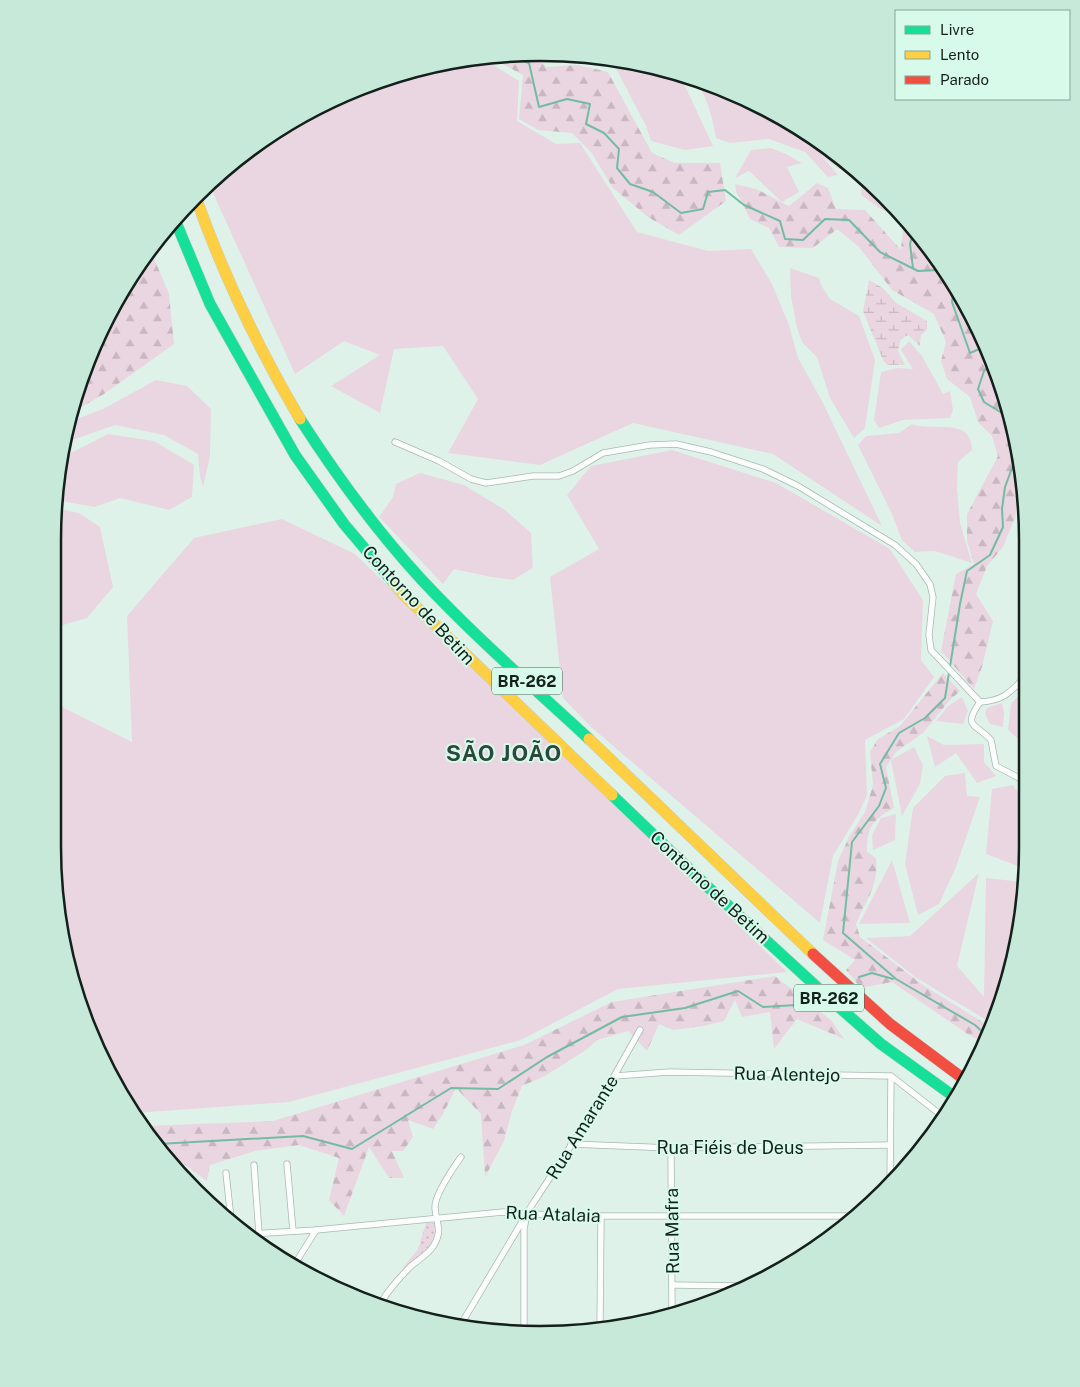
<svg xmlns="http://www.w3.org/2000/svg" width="1080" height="1387" font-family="'Public Sans',sans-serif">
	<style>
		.grass { fill: #ead6e1 }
		.forest { fill: url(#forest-firs) }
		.wetland { fill: url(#wetland-marsh) }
		.park { fill: url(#park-dots) }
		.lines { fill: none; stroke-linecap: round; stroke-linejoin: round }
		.stream { stroke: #72bda2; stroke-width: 2 }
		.street-casing { stroke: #a9b8b2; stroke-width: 7 }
		.fast-casing { stroke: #c5ceca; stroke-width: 12 }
		.slow-casing { stroke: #c5ceca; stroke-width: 12 }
		.jam-casing { stroke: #c5ceca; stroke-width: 12 }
		.street { stroke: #fafdfc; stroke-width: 5.5 }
		.fast { stroke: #16e098; stroke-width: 11 }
		.slow { stroke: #ffcf43; stroke-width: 11 }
		.jam { stroke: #f24e42; stroke-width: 11 }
		.labels { text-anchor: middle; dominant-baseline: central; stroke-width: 4; stroke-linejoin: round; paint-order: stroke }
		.shield { fill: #d7faeb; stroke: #4e6159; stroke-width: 1 }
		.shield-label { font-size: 16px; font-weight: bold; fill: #13201b }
		.street-label { font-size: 18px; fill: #13201b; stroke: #d7faeb }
		.district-label { font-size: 22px; font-weight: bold; letter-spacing: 1px; fill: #2a483c; stroke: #d7faeb }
		.rim { fill: none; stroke: #13201b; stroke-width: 2.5 }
	</style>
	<defs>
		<pattern id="forest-firs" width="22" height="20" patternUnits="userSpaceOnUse" patternTransform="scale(1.25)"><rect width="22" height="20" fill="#ead6e1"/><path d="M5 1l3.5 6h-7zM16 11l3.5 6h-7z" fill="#c8b7c0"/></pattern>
		<pattern id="wetland-marsh" width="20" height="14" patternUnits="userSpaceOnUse" patternTransform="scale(1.25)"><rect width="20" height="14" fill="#ead6e1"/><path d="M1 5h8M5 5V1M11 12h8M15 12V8" fill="none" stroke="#c8b7c0"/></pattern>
		<pattern id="park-dots" width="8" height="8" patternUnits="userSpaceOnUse" patternTransform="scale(1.25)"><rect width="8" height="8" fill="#ead6e1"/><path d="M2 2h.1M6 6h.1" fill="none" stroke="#c8b7c0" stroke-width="1.8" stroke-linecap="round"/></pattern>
	</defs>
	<rect width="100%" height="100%" fill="#dff2ea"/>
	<g class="grass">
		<path d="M 482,58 L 519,81 L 517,121 L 556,144 L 580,143 L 637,232 L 708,251 L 751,249 L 772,284 L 789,325 L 798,358 L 822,401 L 882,526 L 773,454 L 633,423 L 540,465 L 448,453 L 478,399 L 443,346 L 394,349 L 380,413 L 331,386 L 380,355 L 344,341 L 295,374 L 209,184 L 218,174 L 269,135 L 354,90 L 445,62 Z"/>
		<path d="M 611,59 L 635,62 L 675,74 L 686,88 L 713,146 L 685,150 L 651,141 L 646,126 Z"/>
		<path d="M 695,80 L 727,90 L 811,135 L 854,170 L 839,169 L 821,155 L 838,175 L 828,177 L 805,152 L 769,139 L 730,143 L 716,138 C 712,117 708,98 695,80 Z"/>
		<path d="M 771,148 L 786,154 L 802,163 L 787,167 L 799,192 L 782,202 L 749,171 L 735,178 L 751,150 Z"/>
		<path d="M 862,176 L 885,195 L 902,218 L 879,208 L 861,195 Z"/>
		<path d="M 790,268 L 819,278 L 821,285 L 830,299 L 859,316 L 875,360 L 865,428 L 854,438 L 830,398 L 817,357 L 802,342 L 797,328 L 791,296 Z"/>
		<path d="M 909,341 L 922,356 L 943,394 L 950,391 L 953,410 L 950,418 L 903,420 L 879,428 L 874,420 L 881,372 L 897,368 L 913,369 L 901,350 Z"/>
		<path d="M 156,380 L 187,386 L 211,409 L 210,456 L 203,487 L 200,476 L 198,454 L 164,435 L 115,425 L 67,442 L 71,421 L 103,409 Z"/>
		<path d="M 912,424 C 932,432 972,416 972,450 L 958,462 L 957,487 L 960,523 L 972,563 L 935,551 L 915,552 L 902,540 L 892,514 L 858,445 L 866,436 L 899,433 Z"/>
		<path d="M 108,434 L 154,441 L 194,465 L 192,497 L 169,510 L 120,498 L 95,507 L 55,500 L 63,460 L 67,455 Z"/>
		<path d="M 672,450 L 776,483 L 890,549 L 923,600 L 921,660 L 934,677 L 904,719 L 865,740 L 867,795 L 859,813 L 833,856 L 820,923 L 591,727 L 563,698 L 550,577 L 599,549 L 567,495 L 591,466 Z"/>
		<path d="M 420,473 L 464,485 L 505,510 L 531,533 L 533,568 L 513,580 L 491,577 L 454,569 L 443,584 L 379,517 L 393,497 L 396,484 Z"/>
		<path d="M 54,508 L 79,513 L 100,527 L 113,587 L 87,618 L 53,628 Z"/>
		<path d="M 282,519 L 355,554 L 787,972 L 618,989 L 521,1040 L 289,1102 L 135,1113 L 118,1091 L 69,973 L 53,847 L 53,700 L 64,708 L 132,742 L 127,616 L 194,538 Z"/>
		<path d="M 1023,690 L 1023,743 L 1008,730 L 1011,704 Z"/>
		<path d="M 962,697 L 968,711 L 963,724 L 936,721 L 948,706 Z"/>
		<path d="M 1002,703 L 1004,712 L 1003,727 L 990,724 L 985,714 L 987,708 Z"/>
		<path d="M 927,736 L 944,745 L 984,744 L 984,762 L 996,776 L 977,783 L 956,753 L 935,767 Z"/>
		<path d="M 914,747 L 923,765 L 920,784 L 902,816 L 891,760 Z"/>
		<path d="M 965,773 L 967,796 L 980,797 L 956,867 L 939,904 L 918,915 L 905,864 L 913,808 L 945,776 Z"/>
		<path d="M 1013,785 L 1023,800 L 1023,868 L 986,854 L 992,789 Z"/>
		<path d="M 896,814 L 895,840 L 873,850 L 872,835 L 881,818 Z"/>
		<path d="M 892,860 L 910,923 L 859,924 Z"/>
		<path d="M 979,873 L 957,966 L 984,997 L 986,878 L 1023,882 L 1023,911 L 993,1024 L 915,977 L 866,938 L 910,936 Z"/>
	</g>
	<g class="forest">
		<path d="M 537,53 L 537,55 L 546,67 L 578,65 L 608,72 L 652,153 L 675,163 L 720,163 L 726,201 L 679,235 L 648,217 L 613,188 L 591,152 L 572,133 L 538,130 L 519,119 L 523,75 L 489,57 Z"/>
		<path d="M 817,183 L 828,188 L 836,209 L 865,210 L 901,250 L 904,219 L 945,269 L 1002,383 L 1023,477 L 1015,518 L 1003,547 L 987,566 L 976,594 L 993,621 L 982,667 L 974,689 L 941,651 L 956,574 L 974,564 L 967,541 L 967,514 L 998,456 L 992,436 L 978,422 L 970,397 L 947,379 L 941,361 L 946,342 L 934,314 L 892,290 L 859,247 L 837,229 L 813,248 L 779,247 L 769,228 L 750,219 L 736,190 L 735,184 L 756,189 L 789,206 Z"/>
		<path d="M 150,249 L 169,294 L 174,344 L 104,394 L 73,412 L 78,384 L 103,324 Z"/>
		<path d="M 943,673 L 960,691 L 949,701 L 923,733 L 896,752 L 886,767 L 894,808 C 873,820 867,826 867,852 L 876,858 C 879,886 866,900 856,924 L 860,937 L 923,985 L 992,1028 L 985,1044 L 969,1035 L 892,982 L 861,988 L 846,970 L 855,960 L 823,940 L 838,861 L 849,837 L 865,812 L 873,785 L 870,752 L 878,739 L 900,726 Z"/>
		<path d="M 775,976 L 831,1020 L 844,1039 L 797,1019 L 774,1049 L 770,1012 L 742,1017 L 735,1000 L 724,1021 L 703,1026 L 673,1030 L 659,1024 L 647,1051 L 628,1031 L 597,1040 L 586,1050 L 545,1076 L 522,1086 L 512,1111 L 504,1141 L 485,1177 L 481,1114 L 456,1088 L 443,1114 L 433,1129 L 408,1120 L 413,1137 L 403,1151 L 392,1151 L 404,1178 L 389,1178 L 369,1147 L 344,1216 L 329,1200 L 339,1158 L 299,1145 L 255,1151 L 210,1165 L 207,1181 L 181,1162 L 173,1163 L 145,1126 L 273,1121 L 524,1045 L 612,1002 Z"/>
	</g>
	<path class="wetland" d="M 869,280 L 883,288 L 895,302 L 927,321 L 927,330 L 921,335 L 920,346 L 908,335 L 901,339 L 898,351 L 905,365 L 887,365 L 883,360 L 863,311 Z"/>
	<path class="park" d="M 426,1223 L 435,1223 C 435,1250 422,1251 406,1268 L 402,1269 L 418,1249 Z"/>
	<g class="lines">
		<g class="stream">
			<path d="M 506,56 L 529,63 L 539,107 L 567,99 L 590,104 L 586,124 L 604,133 L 619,149 L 617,168 L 630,184 L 653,192 L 681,213 L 703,209 L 708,192 L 725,190 L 744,205 L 780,221 L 785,239 L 803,240 L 825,219 L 849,220 L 880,252 L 918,271 L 937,270 L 953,285"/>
			<path d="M 913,268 L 910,244 L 914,231"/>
			<path d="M 954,286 L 952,302 L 970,353 L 984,347"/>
			<path d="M 992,363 L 984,371 L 978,389 L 984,402 L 1002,413 L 1013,434"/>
			<path d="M 859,977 L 872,973 L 893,979"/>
			<path d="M 988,1037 L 975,1025 L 896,979 L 843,933 L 852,842 L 879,806 L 886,788 L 880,764 L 899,733 L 925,718 L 945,698 L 960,604 L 967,571 L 990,555 L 1003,527 L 1002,509 L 1005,487 L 1018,452"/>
			<path d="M 158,1144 L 303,1136 L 352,1149 L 451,1088 L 498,1089 L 547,1057 L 622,1017 L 685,1008 L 738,991 L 763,1007 L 797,1005"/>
		</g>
		<g class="street-casing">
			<g id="street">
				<path d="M 395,442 L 439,461 L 471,479 L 486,483 L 533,476 L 559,476 L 573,471 L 603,453 L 650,445 L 676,444 L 711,452 L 763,469 L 798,486 L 895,545 L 916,564 L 930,584 L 933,597 L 929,635 L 931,650 L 980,702 C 1001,701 1009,694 1023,679"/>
				<path d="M 980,702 C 962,728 976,723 991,740 L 996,766 L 1023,780"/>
				<path d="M 615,1076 L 669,1072 L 891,1076 L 945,1118"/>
				<path d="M 571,1144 L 671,1148 L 890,1145"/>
				<path d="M 671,1148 L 672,1314"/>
				<path d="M 287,1164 L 293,1231"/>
				<path d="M 254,1165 L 259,1234"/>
				<path d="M 226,1173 L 231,1219"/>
				<path d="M 890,1185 L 891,1076"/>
				<path d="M 251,1234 L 316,1230 L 503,1212 L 527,1214 L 601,1216 L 855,1216"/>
				<path d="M 293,1267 L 316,1230"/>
				<path d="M 673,1285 L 742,1286"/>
				<path d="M 382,1301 C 390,1288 400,1277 411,1266 C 418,1260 430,1253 434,1245 C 443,1229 436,1223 435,1208 C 434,1195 454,1167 461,1157"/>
				<path d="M 460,1326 L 532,1205 L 600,1101 L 640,1030"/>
				<path d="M 600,1328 L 601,1216"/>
				<path d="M 524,1330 L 524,1229 L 526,1218"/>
			</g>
		</g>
		<g class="fast-casing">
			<g id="fast">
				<path d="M 175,220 L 210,304 L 295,455 L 344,524 L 393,582"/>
				<path d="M 300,419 C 336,475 376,530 421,579 C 474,636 533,687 589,739"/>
				<path d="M 612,795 L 709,888 L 831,1000 L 881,1044 L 956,1098"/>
			</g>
		</g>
		<g class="slow-casing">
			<g id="slow">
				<path d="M 196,198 C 224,277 257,346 300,419"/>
				<path d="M 393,582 L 405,596 L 612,795"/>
				<path d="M 589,739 L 813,954"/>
			</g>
		</g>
		<g class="jam-casing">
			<path id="jam" d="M 813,954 L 890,1024 L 965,1080"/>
		</g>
		<use href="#street" class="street"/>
		<use href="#fast" class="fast"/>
		<use href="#slow" class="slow"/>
		<use href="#jam" class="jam"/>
	</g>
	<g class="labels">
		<g class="shield">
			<rect x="492" y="667.5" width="70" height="27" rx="4"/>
			<rect x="794" y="984.5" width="70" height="27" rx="4"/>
		</g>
		<g class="shield-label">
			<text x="527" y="681">BR-262</text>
			<text x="829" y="998">BR-262</text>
		</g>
		<g class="street-label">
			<text transform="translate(419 605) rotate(47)">Contorno de Betim</text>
			<text transform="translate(710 887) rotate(43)">Contorno de Betim</text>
			<text transform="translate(787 1074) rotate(1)">Rua Alentejo</text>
			<text transform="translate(582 1127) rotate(-58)">Rua Amarante</text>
			<text x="730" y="1147">Rua Fiéis de Deus</text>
			<text transform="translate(553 1214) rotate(2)">Rua Atalaia</text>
			<text transform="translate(672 1231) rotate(-91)">Rua Mafra</text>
		</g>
		<g class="district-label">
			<text x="504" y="753">SÃO JOÃO</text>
		</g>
	</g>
	<path d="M0 0H1080V1387H0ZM540 61H540A479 479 0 0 1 1019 540V847A479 479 0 0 1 540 1326H540A479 479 0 0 1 61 847V540A479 479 0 0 1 540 61Z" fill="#c7e9da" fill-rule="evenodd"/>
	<path class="rim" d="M540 61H540A479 479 0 0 1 1019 540V847A479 479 0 0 1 540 1326H540A479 479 0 0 1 61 847V540A479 479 0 0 1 540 61Z"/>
	<rect x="895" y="10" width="175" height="90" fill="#d7faeb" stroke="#89a398"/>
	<rect x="905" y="26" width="25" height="8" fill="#16e098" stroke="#89a398"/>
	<text x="940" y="35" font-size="15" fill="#13201b">Livre</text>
	<rect x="905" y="51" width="25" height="8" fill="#ffcf43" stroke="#89a398"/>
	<text x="940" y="60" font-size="15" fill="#13201b">Lento</text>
	<rect x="905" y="76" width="25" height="8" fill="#f24e42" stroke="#89a398"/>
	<text x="940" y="85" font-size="15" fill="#13201b">Parado</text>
</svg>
